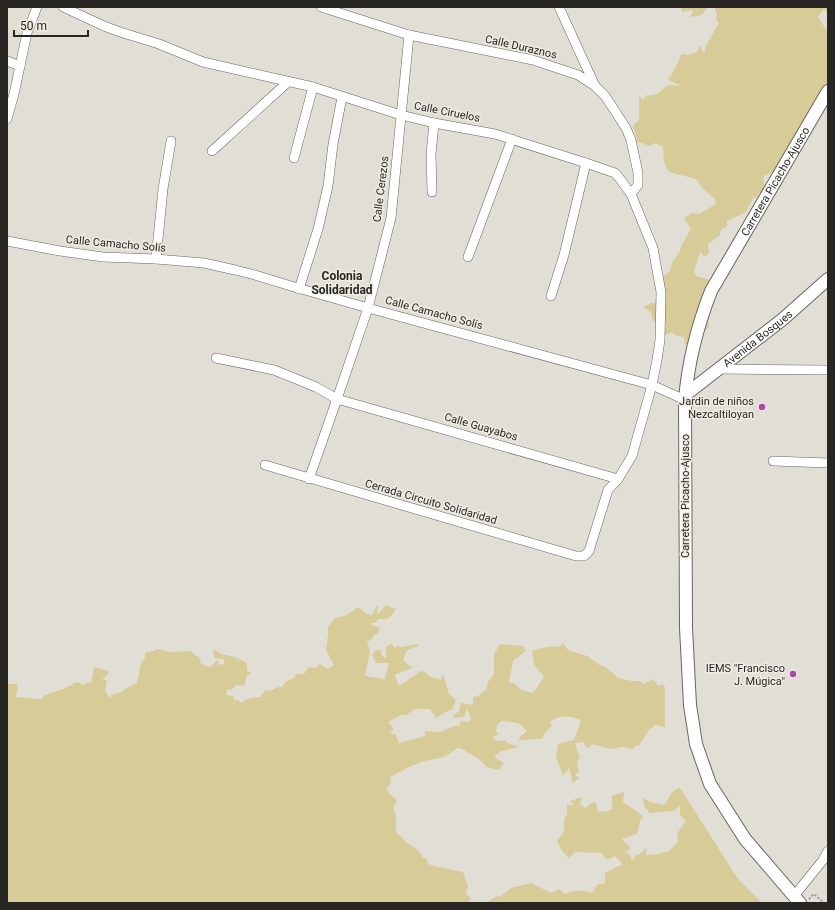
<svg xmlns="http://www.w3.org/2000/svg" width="835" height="910" font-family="Roboto,sans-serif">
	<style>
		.green { fill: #d7cb97 }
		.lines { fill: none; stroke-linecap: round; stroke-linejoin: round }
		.street-casing { stroke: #67655d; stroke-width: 10 }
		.secondary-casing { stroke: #67655d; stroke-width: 14 }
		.path { stroke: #9c9b93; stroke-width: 2; stroke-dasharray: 2 2; stroke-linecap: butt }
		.street { stroke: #fff; stroke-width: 9 }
		.secondary { stroke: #fff; stroke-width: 12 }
		.poi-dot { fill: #aa47ad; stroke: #eeece2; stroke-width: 1.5 }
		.labels { text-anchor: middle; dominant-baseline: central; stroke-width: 3; stroke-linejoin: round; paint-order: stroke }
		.street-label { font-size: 11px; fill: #272623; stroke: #eeece2 }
		.poi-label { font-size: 11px; fill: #272623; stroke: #eeece2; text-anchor: end }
		.neighbourhood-label { font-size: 12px; font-weight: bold; fill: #272623; stroke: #eeece2 }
	</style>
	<rect width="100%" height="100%" fill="#e1dfd5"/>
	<g class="green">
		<path d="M 681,7 L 708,7 L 702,15 L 691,17 L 693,10 L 682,12 Z"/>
		<path d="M 714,7 L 828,7 L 828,14 L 824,9 L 818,17 L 827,31 L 828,31 L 828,101 L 827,107 L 818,113 L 790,152 L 786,148 L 785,150 L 785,156 L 778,162 L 778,169 L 776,171 L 764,176 L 764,193 L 759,193 L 757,197 L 752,199 L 752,202 L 750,204 L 746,212 L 727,221 L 727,226 L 720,231 L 720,235 L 708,244 L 709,253 L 705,257 L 700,252 L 694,272 L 696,276 L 710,280 L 717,288 L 708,320 L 709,327 L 707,328 L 707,330 L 702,330 L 702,339 L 700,339 L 694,346 L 685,344 L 684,337 L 674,335 L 672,332 L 665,335 L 665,327 L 667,326 L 665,323 L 660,322 L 657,316 L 654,323 L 650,311 L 643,307 L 651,303 L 655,303 L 660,279 L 670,271 L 672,263 L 680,251 L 682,244 L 691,229 L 684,218 L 692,213 L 699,214 L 716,204 L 714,198 L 703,189 L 696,179 L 669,172 L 664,162 L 663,147 L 656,143 L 648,146 L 647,145 L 636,141 L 637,138 L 633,126 L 639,120 L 639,96 L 643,100 L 647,95 C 657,97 661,90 668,85 L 678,86 L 680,85 L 670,81 L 668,78 L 672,74 L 682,54 L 688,55 L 697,52 L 700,45 L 704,53 L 706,46 L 719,23 L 716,20 L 717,14 Z"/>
		<path d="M 377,605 L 378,607 L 377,615 L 386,605 L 396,609 C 391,617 390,620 379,619 L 375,623 L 371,623 L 373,625 L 380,628 L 378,633 L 374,635 L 371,640 L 367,641 L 370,652 L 365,676 L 385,679 L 389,663 L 376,663 L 372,654 L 377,650 L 381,650 L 381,655 L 386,659 L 386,647 L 391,644 L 395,648 L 397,646 L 402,647 L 417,644 L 419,646 L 407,650 L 403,660 L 412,668 L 395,675 L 399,686 L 421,671 L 425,672 C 429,676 432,679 438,678 L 440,681 L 443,674 L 449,694 L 456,700 L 452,710 L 446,712 L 436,718 L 430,709 L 415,709 L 406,715 L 401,715 L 388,722 L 394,729 L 390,733 L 396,735 L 399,743 L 425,736 L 425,731 L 440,732 L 454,726 L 459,726 L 461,721 L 468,722 L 471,719 L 467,709 L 464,717 L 453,718 L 453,716 L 460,710 L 460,703 L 473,705 L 473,697 L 478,696 L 486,690 L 489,680 L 492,678 L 494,673 L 494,654 L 500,644 L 523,646 L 526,651 L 513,661 L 509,683 L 514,683 L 522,690 L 533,693 L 544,677 L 534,664 L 532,650 C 536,651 538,649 542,648 C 548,647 553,646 559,647 L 563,643 L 568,650 L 590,657 L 590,659 L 595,661 L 597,664 L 606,667 L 618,678 L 632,681 L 640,681 L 643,684 L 653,679 L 659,687 L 659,685 L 664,685 L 665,688 L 665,727 L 656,725 L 649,730 L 639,746 L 636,745 L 633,749 L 623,747 L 610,749 L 592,744 L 588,748 L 585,746 L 584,742 L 575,743 L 578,753 L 580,757 L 577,762 L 579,772 L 575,774 L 579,778 L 573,783 L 569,768 L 563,776 L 556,757 L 558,744 L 574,740 L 581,720 C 570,716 560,714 550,722 L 552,725 L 545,733 L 542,739 L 518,740 L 521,736 L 527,731 L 518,723 L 501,721 L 497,725 L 496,732 L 499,734 L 493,737 L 496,741 L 505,740 L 507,743 L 518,746 L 516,748 L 501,751 L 494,757 L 504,763 L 499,770 L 487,767 L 480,760 L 462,749 L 458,748 L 444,757 L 424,761 L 409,767 L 390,777 L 391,784 L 386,788 L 389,793 L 397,800 L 394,806 L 394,811 L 396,815 L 396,832 L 402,837 L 406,842 L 418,850 L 423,858 L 426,858 L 428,864 C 439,868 451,869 463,872 L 468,886 L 466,894 L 471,898 L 468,903 L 7,903 L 7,684 L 17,684 L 18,690 L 15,697 L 41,699 L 45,695 L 63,689 L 77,682 L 84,685 L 88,682 L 91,683 L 94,667 L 109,671 L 107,676 L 102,678 L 107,681 L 105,691 L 109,697 L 111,698 L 111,695 L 122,692 L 126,688 L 137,683 L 141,664 L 145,657 L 145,653 L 154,651 L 157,649 L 172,652 L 191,651 L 194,655 L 199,657 L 201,664 L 211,667 L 217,660 L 220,665 L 224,664 L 224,659 L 214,658 L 213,649 L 221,654 L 235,657 L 247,663 L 247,670 L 251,673 L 247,676 L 244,686 L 236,685 L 231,690 L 227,689 L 226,695 L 233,696 L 235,701 L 238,700 L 242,703 L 246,699 L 260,697 L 266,690 C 274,692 275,686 282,687 L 287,681 L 294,678 L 296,674 L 304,674 L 309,667 L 316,668 L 320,664 L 328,669 L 334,665 L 326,650 L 328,635 L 328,627 L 335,618 L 347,615 L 358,607 L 367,614 L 372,615 Z"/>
		<path d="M 680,788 L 738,879 L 762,903 L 486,903 L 497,896 L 500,897 L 511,888 L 531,883 L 551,893 L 559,889 L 565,894 C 577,889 580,890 592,893 L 598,884 L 603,884 L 605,882 L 605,873 L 616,867 L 623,865 L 615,856 L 607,860 L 601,853 L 575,852 L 569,858 L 562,851 L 557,841 L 564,832 L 564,819 L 567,814 L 567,805 L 574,805 L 570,801 L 582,797 L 580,805 L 586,808 L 589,804 L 596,802 L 598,811 C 603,813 608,811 612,809 L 612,796 L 624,792 L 623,803 L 625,803 L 643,816 L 640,821 L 637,834 L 622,839 L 631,848 L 625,853 L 630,854 L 632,861 L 636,854 L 639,855 L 646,848 L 646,855 L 658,854 L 669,851 L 678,842 L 677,834 L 686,821 L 680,815 L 680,805 L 674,811 L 650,813 L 645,808 L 643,798 L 650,802 L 664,805 C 671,798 669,790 680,788 Z"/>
	</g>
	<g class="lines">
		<g class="street-casing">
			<g id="street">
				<path d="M 63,7 L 104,26 L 120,32 L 159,44 L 203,62 L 313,87 L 401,115 L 434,123 L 495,134 L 586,163 L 615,173 L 617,175 L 631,194 L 653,248 L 661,292 L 660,340 L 657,360 L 652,385 L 632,456 L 618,479 L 608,490 L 589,551 L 584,556 L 576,556 L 265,465"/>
				<path d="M 321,7 L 409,35 L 533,60 L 578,75 L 595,86 L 605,96 L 613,108 L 626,128 L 631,140 L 638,173 L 638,185 L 631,194"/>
				<path d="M 559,7 L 595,86"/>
				<path d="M 7,61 L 20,66"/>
				<path d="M 7,119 L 14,94 L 27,33 L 37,7"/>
				<path d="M 212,151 L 288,82"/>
				<path d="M 294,158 L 313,87"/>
				<path d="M 432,192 L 431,154 L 434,123"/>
				<path d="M 7,241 L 60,251 L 103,257 L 156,259 L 204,263 L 235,270 L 255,275 L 291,286 L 368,308 L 652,385 L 685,400"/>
				<path d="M 468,257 L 512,139"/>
				<path d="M 156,259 L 163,189 L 171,141"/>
				<path d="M 299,289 L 318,229 L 328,186 L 333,144 L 342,97"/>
				<path d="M 551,296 L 564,255 L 586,163"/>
				<path d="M 216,358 L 274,370 L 316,387 L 337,399 L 618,479"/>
				<path d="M 719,369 L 828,370"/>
				<path d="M 773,461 L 828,463"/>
				<path d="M 309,479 L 337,399 L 368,308 L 391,218 L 409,35"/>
				<path d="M 794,896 L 823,860 L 828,851"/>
			</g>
		</g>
		<g class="secondary-casing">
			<g id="secondary">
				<path id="s1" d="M 685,395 L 783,319 L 828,279"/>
				<path id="s2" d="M 800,903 L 745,839 L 710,784 L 696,744 L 690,705 L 686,628 L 685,400 C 688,362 697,327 711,291 L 828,91"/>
			</g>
		</g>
		<path class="path" d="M 809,899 L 814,894 L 824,903"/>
		<use href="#street" class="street"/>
		<use href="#secondary" class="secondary"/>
	</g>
	<g class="poi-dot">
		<circle cx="762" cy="407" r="4"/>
		<circle cx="793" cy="674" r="4"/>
	</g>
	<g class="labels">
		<g class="street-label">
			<text transform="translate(521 47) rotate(13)">Calle Duraznos</text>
			<text transform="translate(447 112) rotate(11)">Calle Ciruelos</text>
			<text stroke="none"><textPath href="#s2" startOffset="776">Carretera Picacho-Ajusco</textPath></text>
			<text transform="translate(381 189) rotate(-83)">Calle Cerezos</text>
			<text transform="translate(116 244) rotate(5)">Calle Camacho Solís</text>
			<text transform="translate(434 313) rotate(15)">Calle Camacho Solís</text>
			<text stroke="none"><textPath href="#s1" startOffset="92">Avenida Bosques</textPath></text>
			<text transform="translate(481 427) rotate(16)">Calle Guayabos</text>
			<text transform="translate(685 496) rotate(-90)">Carretera Picacho-Ajusco</text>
			<text transform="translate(431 502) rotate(16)">Cerrada Circuito Solidaridad</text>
		</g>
		<g class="poi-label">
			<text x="754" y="401">Jardin de niños<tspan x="754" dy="13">Nezcaltiloyan</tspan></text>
			<text x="785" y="668">IEMS "Francisco<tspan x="785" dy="13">J. Múgica"</tspan></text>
		</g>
		<g class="neighbourhood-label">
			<text x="342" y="276">Colonia<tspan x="342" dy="14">Solidaridad</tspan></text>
		</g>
	</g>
	<rect width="835" height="910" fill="none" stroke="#272623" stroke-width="16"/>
	<path d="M14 30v6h74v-6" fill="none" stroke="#272623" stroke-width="2"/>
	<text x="20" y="30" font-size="12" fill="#272623" stroke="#eeece2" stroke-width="3" paint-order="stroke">50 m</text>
</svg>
